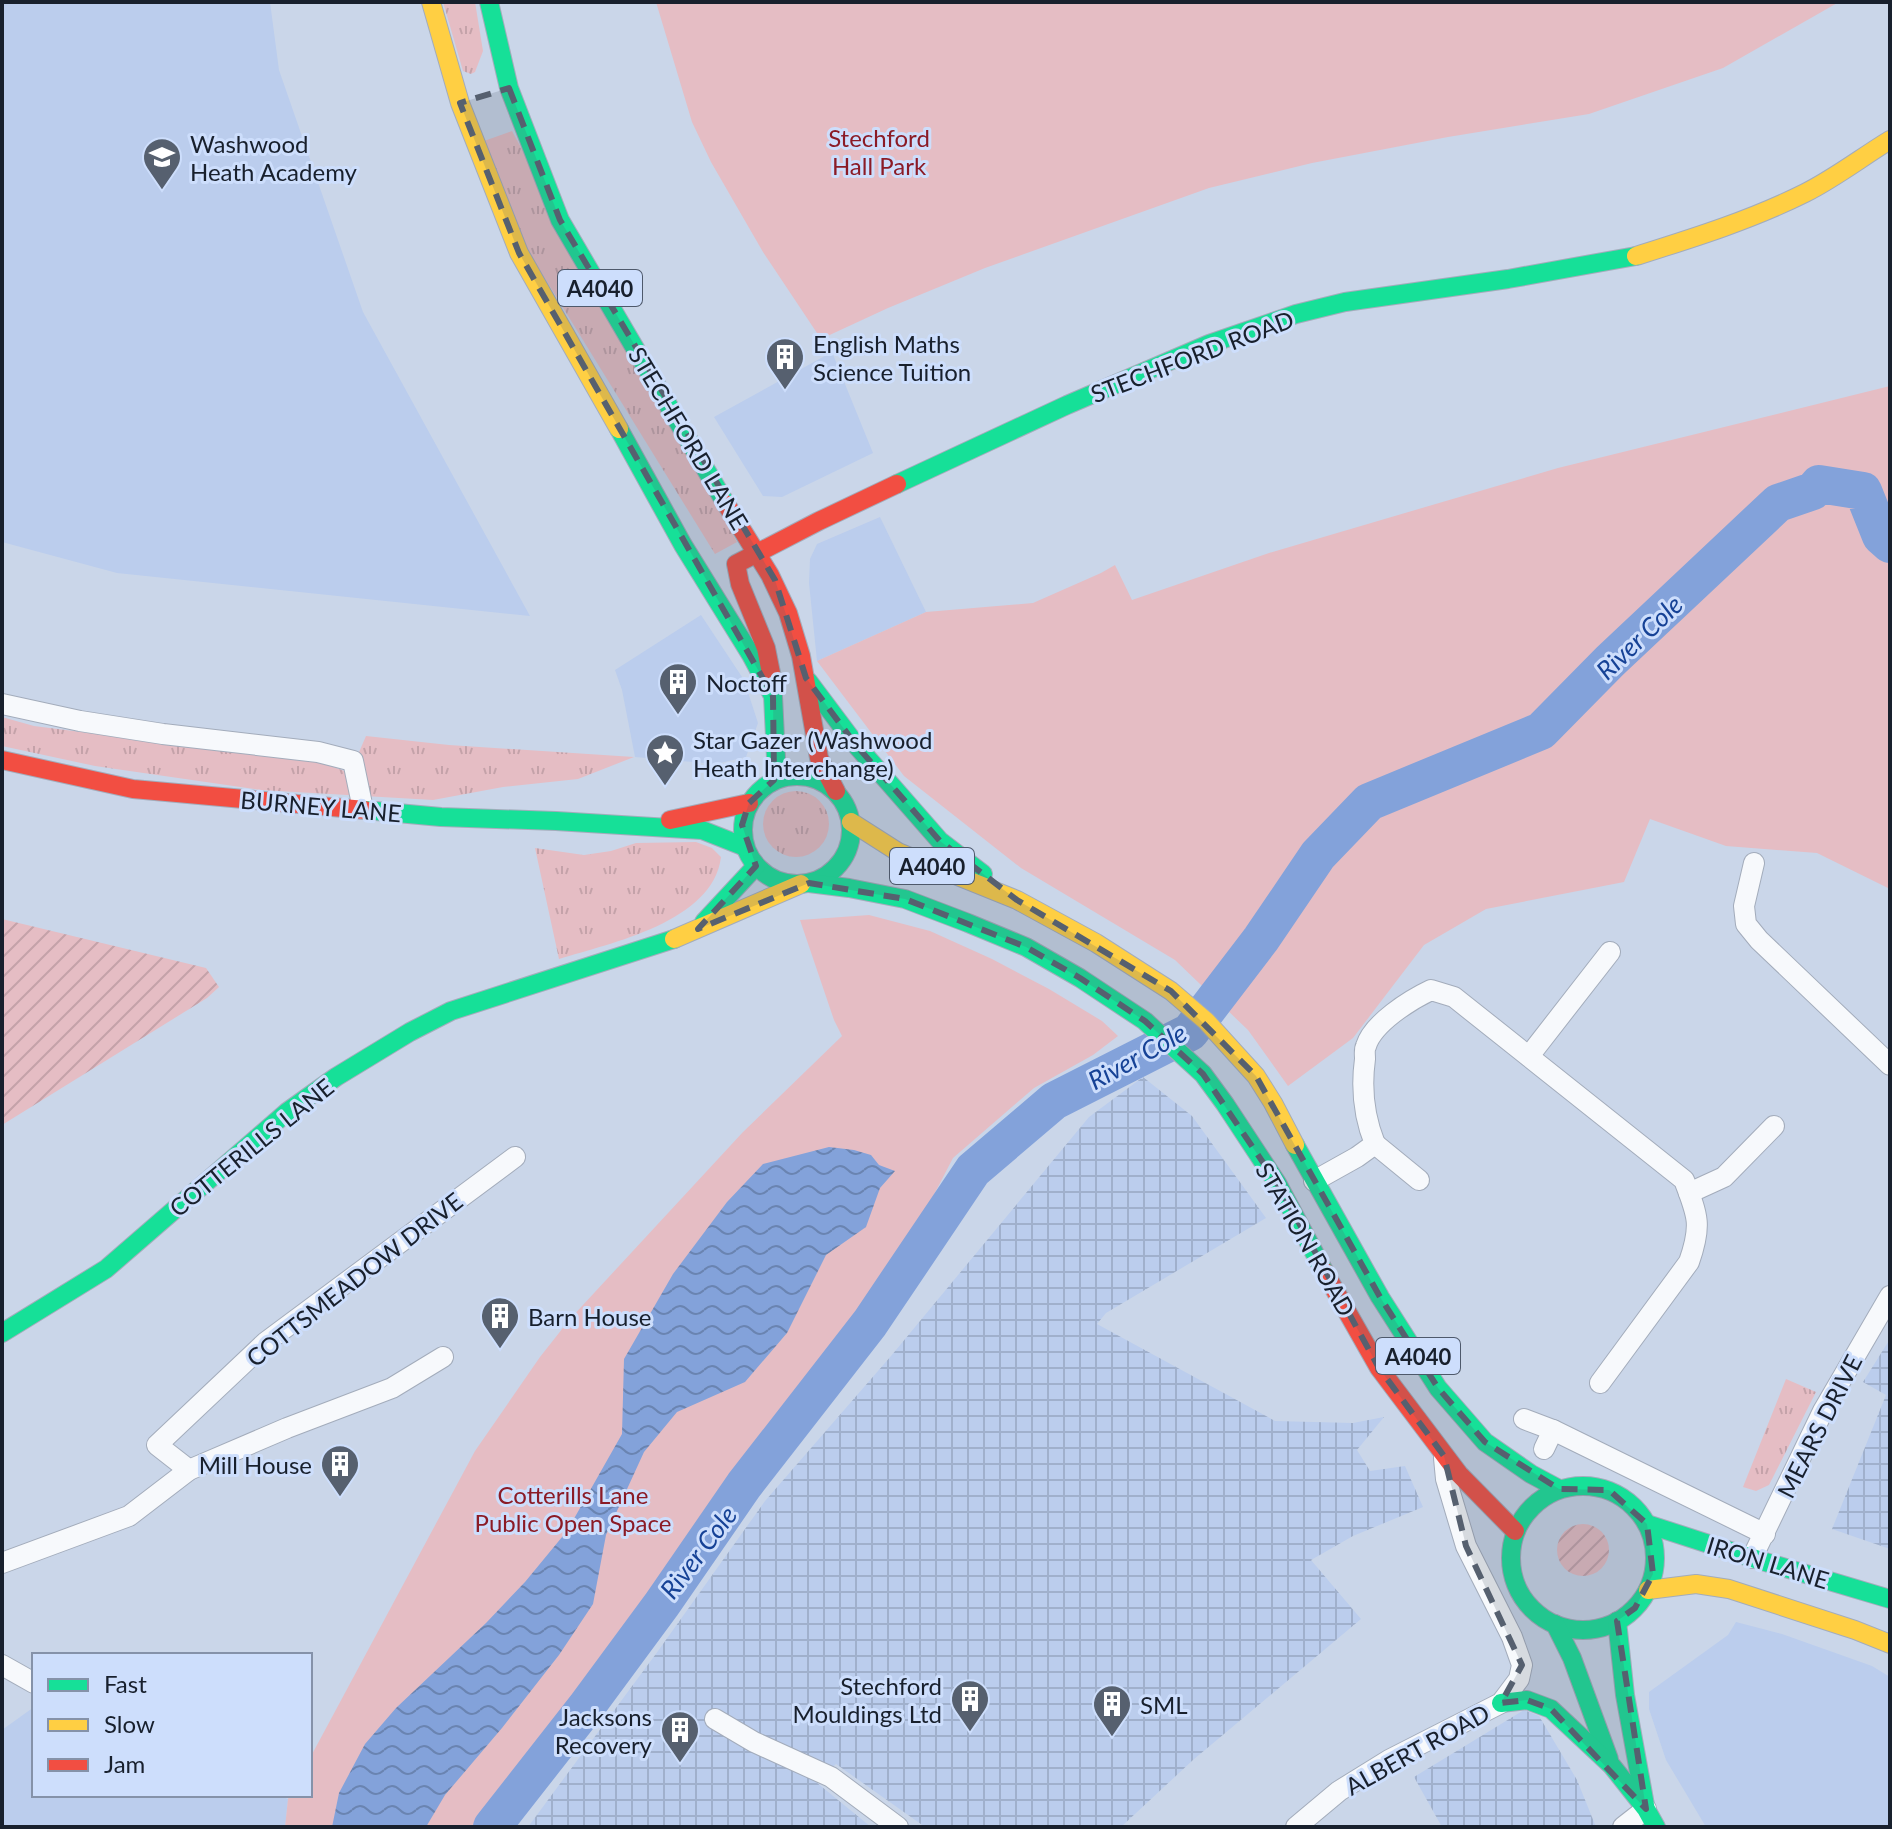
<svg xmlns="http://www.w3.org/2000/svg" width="1892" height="1829" font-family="Lato,sans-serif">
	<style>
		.built { fill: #bbcded }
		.industrial { fill: url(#industrial-grid) }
		.grass { fill: url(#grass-tufts) }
		.park { fill: #e5bdc4 }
		.garden { fill: url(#garden-furrows) }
		.water { fill: url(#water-waves) }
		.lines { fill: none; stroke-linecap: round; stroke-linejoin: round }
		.river { stroke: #83a2da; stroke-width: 38 }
		.street-casing { stroke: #a3acbb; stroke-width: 22 }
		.fast-casing { stroke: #a3acbb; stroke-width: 20 }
		.slow-casing { stroke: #a3acbb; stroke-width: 20 }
		.jam-casing { stroke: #a3acbb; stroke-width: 20 }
		.street { stroke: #f7f9fc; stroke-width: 20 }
		.fast { stroke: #16e098; stroke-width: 18 }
		.slow { stroke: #ffcf43; stroke-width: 18 }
		.jam { stroke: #f24e42; stroke-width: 18 }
		.marked { fill: #56606f; fill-opacity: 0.2; stroke: #56606f; stroke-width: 6; stroke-dasharray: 16 10; stroke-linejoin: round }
		.labels { text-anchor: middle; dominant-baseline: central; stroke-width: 6; stroke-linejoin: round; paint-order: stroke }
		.shield { fill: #cddefc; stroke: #4e596b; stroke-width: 2 }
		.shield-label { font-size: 22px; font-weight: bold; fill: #18202d }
		.park-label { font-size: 24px; fill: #8b1b26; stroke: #cddefc }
		.poi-label { font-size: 24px; fill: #18202d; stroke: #cddefc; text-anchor: start }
		.street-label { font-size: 24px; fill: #18202d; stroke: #cddefc }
		.water-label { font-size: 26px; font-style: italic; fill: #164296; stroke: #cddefc }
	</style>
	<defs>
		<pattern id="industrial-grid" width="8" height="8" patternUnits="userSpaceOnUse" patternTransform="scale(2)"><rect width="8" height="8" fill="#bbcded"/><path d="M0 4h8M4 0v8" fill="none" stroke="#a0b0cc"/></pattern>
		<pattern id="grass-tufts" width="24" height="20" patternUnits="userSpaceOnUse" patternTransform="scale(2)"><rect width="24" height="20" fill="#e5bdc4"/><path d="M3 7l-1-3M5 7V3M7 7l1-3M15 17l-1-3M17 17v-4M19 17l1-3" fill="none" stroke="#c4a2a9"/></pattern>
		<pattern id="garden-furrows" width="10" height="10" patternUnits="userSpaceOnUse" patternTransform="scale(2)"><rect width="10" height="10" fill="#e5bdc4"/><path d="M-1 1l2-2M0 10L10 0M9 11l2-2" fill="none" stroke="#c4a2a9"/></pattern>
		<pattern id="water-waves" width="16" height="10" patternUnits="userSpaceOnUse" patternTransform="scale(2)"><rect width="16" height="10" fill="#83a2da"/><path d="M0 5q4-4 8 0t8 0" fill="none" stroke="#6a84b1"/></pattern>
	</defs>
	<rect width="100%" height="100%" fill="#cad6e9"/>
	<g class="built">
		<path d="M 2,2 L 270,2 L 279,70 L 363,312 L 530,616 L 117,573 L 2,542 Z"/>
		<path d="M 832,352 L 873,453 L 782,497 L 763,496 L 714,417 Z"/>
		<path d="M 880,517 L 926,612 L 817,661 L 809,583 L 810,559 L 817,544 Z"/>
		<path d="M 701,615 L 744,680 L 758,723 L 746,757 L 716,764 L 635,757 L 622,690 L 615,670 Z"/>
		<path d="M 1736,1622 L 1782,1634 L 1872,1666 L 1890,1677 L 1890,1827 L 1706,1827 L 1666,1760 L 1649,1709 L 1649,1692 L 1728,1635 Z"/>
		<path d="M 34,1707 L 34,1795 L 278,1795 L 288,1799 L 285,1827 L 2,1827 L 2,1730 Z"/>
	</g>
	<g class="industrial">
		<path d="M 1143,1077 L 1192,1116 L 1266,1218 L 1106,1313 L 1097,1324 L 1275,1421 L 1353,1423 L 1384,1417 L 1357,1450 L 1370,1471 L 1405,1466 L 1423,1507 L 1353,1536 L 1311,1560 L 1361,1619 L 1193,1760 L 1121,1827 L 925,1827 L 836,1764 L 816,1782 L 871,1827 L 528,1827 L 658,1651 L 765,1501 L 891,1356 L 1089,1117 Z"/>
		<path d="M 1890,1339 L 1890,1549 L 1832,1529 L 1886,1395 L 1863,1382 Z"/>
		<path d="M 1524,1710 L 1539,1716 L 1577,1780 L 1596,1827 L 1442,1827 L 1414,1777 Z"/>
	</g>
	<g class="grass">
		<path d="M 443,2 L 475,2 L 483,51 L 475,72 L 471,74 L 463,71 Z"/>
		<path d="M 512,131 L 737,542 L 715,554 L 528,251 L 484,141 Z"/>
		<path d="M 2,717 L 34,726 L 320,762 L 350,773 L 366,736 L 449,745 L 634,757 L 578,779 L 503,787 L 433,800 L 261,790 L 95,766 L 2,746 Z"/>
		<circle cx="796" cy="824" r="33"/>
		<path d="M 696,842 L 712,848 L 721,857 C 713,922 611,943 559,959 L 535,848 L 584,855 L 611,851 L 636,843 Z"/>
		<path d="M 1786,1379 L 1816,1392 L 1769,1485 L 1756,1491 L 1743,1487 Z"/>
	</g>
	<g class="park">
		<path d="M 656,2 L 1839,2 L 1723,68 L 1589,114 L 1448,137 L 1312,163 L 1209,188 L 985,268 L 888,308 L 821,339 L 763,252 L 711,162 L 692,122 Z"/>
		<path d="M 1890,386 L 1890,889 L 1817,853 L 1726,846 L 1650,819 L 1624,882 L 1486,909 L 1424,945 L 1353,1038 L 1288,1086 L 1248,1030 L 1175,960 L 1021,868 L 904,776 L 817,661 L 926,612 L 1033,603 L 1101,573 L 1115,565 L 1132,600 L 1269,553 L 1558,468 Z"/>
		<path d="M 869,915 L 930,931 L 992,959 L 1049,989 L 1102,1021 L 1118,1036 L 1093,1055 L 1034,1088 L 953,1158 L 914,1233 L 882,1285 L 828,1362 L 768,1429 L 710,1504 L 605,1658 L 505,1785 L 475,1827 L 285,1827 L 288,1799 L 290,1795 L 310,1795 L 310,1758 L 475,1451 L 540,1357 L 570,1319 L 743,1132 L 842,1036 L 834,1020 L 800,920 Z"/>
	</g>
	<g class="garden">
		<path d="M 2,919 L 206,968 L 219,987 L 207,998 L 2,1125 Z"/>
		<circle cx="1583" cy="1550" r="26"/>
	</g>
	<path class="water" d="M 829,1147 L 854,1150 L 871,1155 L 879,1165 L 895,1171 L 880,1188 L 866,1227 L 826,1255 L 787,1333 L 745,1382 L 677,1412 L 644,1452 L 606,1535 L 593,1604 L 559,1655 L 502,1728 L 445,1795 L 426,1827 L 332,1827 L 339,1793 L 365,1744 L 396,1708 L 486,1623 L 525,1582 L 567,1531 L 622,1434 L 624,1359 L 673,1274 L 727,1202 L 763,1164 Z"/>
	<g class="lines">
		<path class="river" d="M 492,1827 L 586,1707 L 662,1604 L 744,1485 L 870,1323 L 973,1170 L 1054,1101 L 1190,1032 L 1261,939 L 1318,855 L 1369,802 L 1541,731 L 1610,661 L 1778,503 L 1813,491 L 1819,484 L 1863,491 L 1881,536 L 1890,544"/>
		<g class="street-casing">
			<g id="street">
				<path d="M 2,704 L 80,721 L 163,734 L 318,752 L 353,761 L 363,809"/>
				<path d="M 1754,863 L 1744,906 L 1746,924 L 1759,940 L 1890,1065"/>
				<path d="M 1529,1056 L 1610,952"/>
				<path d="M 1375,1144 L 1419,1180"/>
				<path d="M 1314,1181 L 1357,1157 L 1375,1144 C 1364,1117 1361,1088 1365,1059 C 1365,1054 1364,1050 1366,1046 C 1373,1023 1410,1000 1431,990 L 1454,997 L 1684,1180 C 1698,1216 1702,1225 1689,1262 L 1600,1383"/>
				<path d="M 1689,1193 L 1724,1177 L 1774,1126"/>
				<path d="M 1524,1419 L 1553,1430 L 1765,1534"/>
				<path d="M 1544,1449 L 1553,1430"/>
				<path d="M 189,1470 L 157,1445 L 266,1342 L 515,1157"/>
				<path d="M 1752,1558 L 1823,1411 L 1890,1296"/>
				<path d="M 2,1563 L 129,1516 L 189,1470 L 287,1428 L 392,1388 L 443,1357"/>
				<path d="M 2,1665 L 34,1683"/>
				<path d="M 715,1719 L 754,1742 L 831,1777 L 898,1827"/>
				<path d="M 1296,1827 L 1339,1791 L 1389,1760 L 1501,1703 L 1519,1679 L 1522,1665 L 1512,1637 L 1466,1546 L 1446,1479 L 1444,1458"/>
				<path d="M 1623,1827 L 1646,1809"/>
			</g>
		</g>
		<g class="fast-casing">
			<g id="fast">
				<path d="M 489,2 L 509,88 L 560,220 L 726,504"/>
				<path d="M 619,429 L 683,545 L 751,655 L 773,696 L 776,758 L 774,780"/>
				<path d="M 897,484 L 1067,405 L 1209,344 L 1296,314 L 1345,302 L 1508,279 L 1636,256"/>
				<path d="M 808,681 L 856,745 L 940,841 L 983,874"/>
				<circle cx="797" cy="830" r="54"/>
				<path d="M 365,810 L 441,817 L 556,821 L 702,830 L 745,847"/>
				<path d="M 809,883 L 849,888 L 905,899 L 968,923 L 1026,947 L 1080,978 L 1145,1021 L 1203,1074 L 1225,1104 L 1277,1183 L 1324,1271"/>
				<path d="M 704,922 L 756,866"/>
				<path d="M 1295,1145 L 1380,1297 L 1438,1388 L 1485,1442 L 1531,1474 L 1559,1489"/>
				<path d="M 2,1333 L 106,1269 L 287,1112 L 336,1077 L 410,1032 L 451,1011 L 674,939"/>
				<circle cx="1583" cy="1558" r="72"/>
				<path d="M 1647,1524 L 1752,1558 L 1890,1599"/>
				<path d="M 1617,1621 L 1625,1695 L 1645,1805"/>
				<path d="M 1555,1624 L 1572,1658 L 1609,1759"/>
				<path d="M 1501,1703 L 1527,1700 L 1551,1709 L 1612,1766 L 1646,1809 L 1656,1827"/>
			</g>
		</g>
		<g class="slow-casing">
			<g id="slow">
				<path d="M 431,2 L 460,103 L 519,253 L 619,429"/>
				<path d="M 1636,256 C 1693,238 1751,220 1805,193 C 1835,178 1862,157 1890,140"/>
				<path d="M 851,822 L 898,852 L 1017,900 L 1096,943 L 1171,991 L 1206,1021 L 1256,1076 L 1273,1103 L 1295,1145"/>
				<path d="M 674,939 L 801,884"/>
				<path d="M 1648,1590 L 1696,1584 L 1729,1589 L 1855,1630 L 1890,1644"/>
			</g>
		</g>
		<g class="jam-casing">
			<g id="jam">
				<path d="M 726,504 L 770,575 L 788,613 L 801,656 L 819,758 L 836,791"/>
				<path d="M 773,683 L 766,648 L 740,584 L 736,564 L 819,521 L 897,484"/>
				<path d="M 2,760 L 133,789 L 365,810"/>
				<path d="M 670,820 L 749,803"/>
				<path d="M 1324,1271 L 1379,1368 L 1459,1474 L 1515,1531"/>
			</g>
		</g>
		<use href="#street" class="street"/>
		<use href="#fast" class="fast"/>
		<use href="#slow" class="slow"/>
		<use href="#jam" class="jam"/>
	</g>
	<path class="marked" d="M 509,88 L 560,220 L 775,580 L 806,678 L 856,745 L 940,841 L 1017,900 L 1171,991 L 1256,1076 L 1380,1297 L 1438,1388 L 1485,1442 L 1559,1489 L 1609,1490 L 1647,1524 L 1653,1574 L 1635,1608 L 1617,1621 L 1646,1809 L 1551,1709 L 1527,1700 L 1501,1703 L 1522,1665 L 1466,1546 L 1444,1456 L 1379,1368 L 1277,1183 L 1203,1074 L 1145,1021 L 1080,978 L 1026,947 L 905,899 L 809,883 L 698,929 L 756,866 L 742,825 L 749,803 L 774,780 L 773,696 L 519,253 L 460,103 Z"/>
	<defs>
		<g id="school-pin" transform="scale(2)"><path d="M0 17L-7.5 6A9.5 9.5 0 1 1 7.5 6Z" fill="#56606f" stroke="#cddefc"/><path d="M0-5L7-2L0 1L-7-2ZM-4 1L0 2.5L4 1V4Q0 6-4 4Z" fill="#fff"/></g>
		<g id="building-pin" transform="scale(2)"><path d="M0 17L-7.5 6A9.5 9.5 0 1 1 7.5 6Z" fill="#56606f" stroke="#cddefc"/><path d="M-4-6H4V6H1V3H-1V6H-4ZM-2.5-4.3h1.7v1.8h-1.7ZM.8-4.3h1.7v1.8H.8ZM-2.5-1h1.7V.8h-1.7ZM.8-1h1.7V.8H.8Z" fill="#fff"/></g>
		<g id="sight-pin" transform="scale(2)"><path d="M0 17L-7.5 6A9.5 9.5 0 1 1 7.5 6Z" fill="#56606f" stroke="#cddefc"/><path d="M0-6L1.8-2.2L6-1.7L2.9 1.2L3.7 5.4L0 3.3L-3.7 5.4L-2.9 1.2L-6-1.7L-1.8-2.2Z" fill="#fff"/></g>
	</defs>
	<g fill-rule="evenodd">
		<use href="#school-pin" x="162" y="157"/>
		<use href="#building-pin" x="785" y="357"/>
		<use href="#building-pin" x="678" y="682"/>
		<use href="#sight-pin" x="665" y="753"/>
		<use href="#building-pin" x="500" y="1316"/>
		<use href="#building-pin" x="340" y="1464"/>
		<use href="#building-pin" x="970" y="1699"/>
		<use href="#building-pin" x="1112" y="1704"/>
		<use href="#building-pin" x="680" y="1730"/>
	</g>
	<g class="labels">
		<g class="shield">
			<rect x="558" y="270" width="84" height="36" rx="6"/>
			<rect x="890" y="848" width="84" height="36" rx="6"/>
			<rect x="1376" y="1338" width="84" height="36" rx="6"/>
		</g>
		<g class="shield-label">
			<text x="600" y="288">A4040</text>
			<text x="932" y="866">A4040</text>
			<text x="1418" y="1356">A4040</text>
		</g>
		<g class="park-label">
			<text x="879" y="137">Stechford<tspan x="879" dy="28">Hall Park</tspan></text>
			<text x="573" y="1494">Cotterills Lane<tspan x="573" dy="28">Public Open Space</tspan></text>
		</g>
		<g class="poi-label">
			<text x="190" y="143">Washwood<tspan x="190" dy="28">Heath Academy</tspan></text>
			<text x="813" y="343">English Maths<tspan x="813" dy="28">Science Tuition</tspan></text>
			<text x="706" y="682">Noctoff</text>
			<text x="693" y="739">Star Gazer (Washwood<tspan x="693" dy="28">Heath Interchange)</tspan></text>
			<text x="528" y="1316">Barn House</text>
			<text x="312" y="1464" text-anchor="end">Mill House</text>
			<text x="942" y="1685" text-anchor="end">Stechford<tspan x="942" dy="28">Mouldings Ltd</tspan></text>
			<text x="1140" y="1704">SML</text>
			<text x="652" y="1716" text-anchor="end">Jacksons<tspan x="652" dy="28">Recovery</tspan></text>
		</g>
		<g class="street-label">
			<text transform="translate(1192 356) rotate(-21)">STECHFORD ROAD</text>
			<text transform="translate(689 438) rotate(59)">STECHFORD LANE</text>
			<text transform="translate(321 806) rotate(5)">BURNEY LANE</text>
			<text transform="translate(251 1147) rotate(-39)">COTTERILLS LANE</text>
			<text transform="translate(1306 1239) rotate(60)">STATION ROAD</text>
			<text transform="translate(354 1279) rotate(-38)">COTTSMEADOW DRIVE</text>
			<text transform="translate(1819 1426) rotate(-63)">MEARS DRIVE</text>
			<text transform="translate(1768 1562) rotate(17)">IRON LANE</text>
			<text transform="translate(1417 1749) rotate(-29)">ALBERT ROAD</text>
		</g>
		<g class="water-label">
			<text transform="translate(1639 637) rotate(-44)">River Cole</text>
			<text transform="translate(1137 1056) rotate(-29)">River Cole</text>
			<text transform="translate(698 1552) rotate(-53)">River Cole</text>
		</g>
	</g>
	<rect width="1892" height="1829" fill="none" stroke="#18202d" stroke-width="8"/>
	<rect x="32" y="1653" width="280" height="144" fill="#cddefc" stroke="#8592a9" stroke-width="2"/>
	<rect x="48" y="1679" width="40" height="12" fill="#16e098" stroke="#8592a9" stroke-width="2"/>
	<text x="104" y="1693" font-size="24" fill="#18202d">Fast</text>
	<rect x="48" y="1719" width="40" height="12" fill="#ffcf43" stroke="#8592a9" stroke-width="2"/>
	<text x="104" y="1733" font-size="24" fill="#18202d">Slow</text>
	<rect x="48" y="1759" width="40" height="12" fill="#f24e42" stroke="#8592a9" stroke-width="2"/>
	<text x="104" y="1773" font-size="24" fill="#18202d">Jam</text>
</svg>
